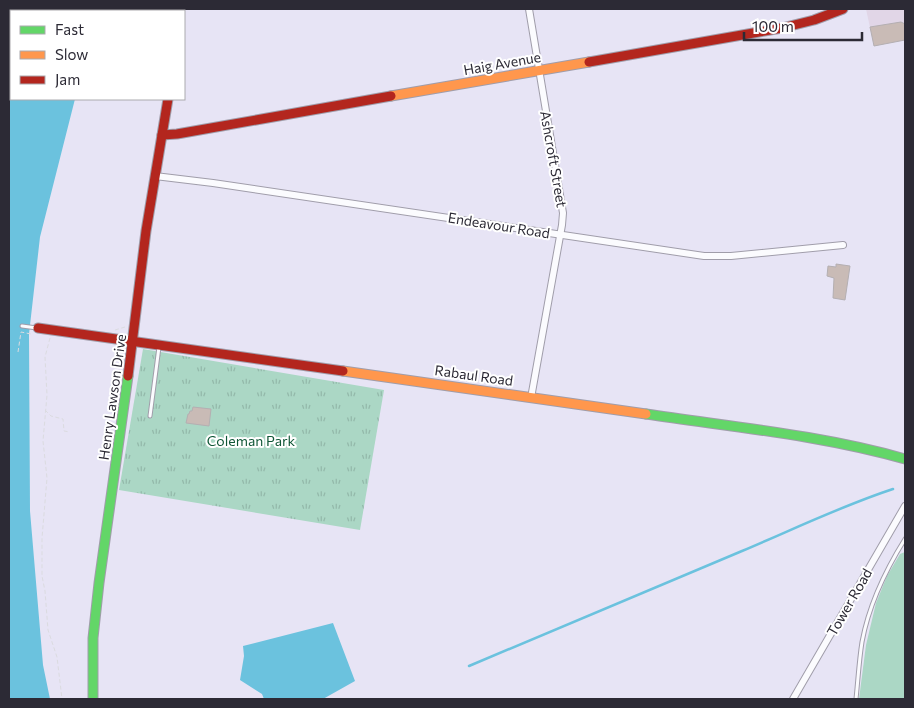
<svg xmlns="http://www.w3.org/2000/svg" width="914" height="708" font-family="Commissioner,sans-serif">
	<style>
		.commercial { fill: #e1d6e7 }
		.grass { fill: #abd7c5 }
		.park { fill: url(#park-tufts) }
		.water { fill: #6bc2de }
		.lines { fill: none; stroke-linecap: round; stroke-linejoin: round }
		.stream { stroke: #6bc2de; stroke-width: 2.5 }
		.building { fill: #c9bbb6; stroke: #b4afb2 }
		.lane-casing { stroke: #a09daa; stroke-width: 5 }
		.street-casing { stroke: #a09daa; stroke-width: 8 }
		.fast-casing { stroke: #a09daa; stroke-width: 11 }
		.slow-casing { stroke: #a09daa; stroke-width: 11 }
		.jam-casing { stroke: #a09daa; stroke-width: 11 }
		.path { stroke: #dbdbe0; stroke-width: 1; stroke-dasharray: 4 2.5; stroke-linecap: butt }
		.lane { stroke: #fbfbfe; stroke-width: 3 }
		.street { stroke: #fbfbfe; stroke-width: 6 }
		.fast { stroke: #63d668; stroke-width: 9 }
		.slow { stroke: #ff974d; stroke-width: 9 }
		.jam { stroke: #b3261e; stroke-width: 9 }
		.labels { text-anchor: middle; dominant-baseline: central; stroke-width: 4; stroke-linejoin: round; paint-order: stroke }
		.street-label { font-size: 14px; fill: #2c2a35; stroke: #fff }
		.park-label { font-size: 14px; fill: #105737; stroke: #fff }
	</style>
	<defs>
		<pattern id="park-tufts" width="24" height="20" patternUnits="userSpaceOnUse" patternTransform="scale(1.25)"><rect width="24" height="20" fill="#abd7c5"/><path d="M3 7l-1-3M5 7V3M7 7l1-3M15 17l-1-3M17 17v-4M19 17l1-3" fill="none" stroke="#93b9aa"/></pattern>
	</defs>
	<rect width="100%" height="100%" fill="#e7e4f5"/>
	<path class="commercial" d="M 866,9 L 905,9 L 905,40 L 874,46 Z"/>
	<path class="grass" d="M 905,552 L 905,699 L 859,699 L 866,645 L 876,603 L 887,576 L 900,554 Z"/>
	<path class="park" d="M 143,349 L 384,390 L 360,530 L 119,490 Z"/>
	<g class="water">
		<path d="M 9,9 L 83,9 L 83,11 L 11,11 L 11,99 L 75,99 L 40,237 L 29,334 L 30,511 L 43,665 L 50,699 L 9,699 Z"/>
		<path d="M 333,623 L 355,681 L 323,699 L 264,699 L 262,694 L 240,680 L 244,656 L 243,646 Z"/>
	</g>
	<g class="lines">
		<path class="stream" d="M 469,666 C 560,628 651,590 742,551 C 792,530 841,506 893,489"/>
	</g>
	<g class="building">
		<path d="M 901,22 L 905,24 L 905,40 L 874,46 L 870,27 Z"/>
		<path d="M 836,264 L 850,266 L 845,300 L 833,298 L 834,278 L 827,276 L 828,266 L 836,267 Z"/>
		<path d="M 193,407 L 211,409 L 209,426 L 186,423 L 188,414 L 189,414 L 190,411 L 192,411 Z"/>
	</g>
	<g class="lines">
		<g class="lane-casing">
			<g id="lane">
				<path d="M 22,326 L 37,328"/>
				<path d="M 150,416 L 159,347"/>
				<path d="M 856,699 C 858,680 859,661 862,642 C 869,604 885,571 905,539"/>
			</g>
		</g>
		<g class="street-casing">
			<g id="street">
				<path d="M 529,9 L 563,213 L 562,225 L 531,398"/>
				<path d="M 155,176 L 213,183 L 704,256 L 731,256 L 843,245"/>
				<path d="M 793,699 L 905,506"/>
			</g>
		</g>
		<g class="fast-casing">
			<g id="fast">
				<path d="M 646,414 C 732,427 821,435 905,459"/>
				<path d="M 93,699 L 93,638 L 99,583 L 128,376"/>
			</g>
		</g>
		<g class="slow-casing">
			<g id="slow">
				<path d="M 177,9 L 177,11"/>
				<path d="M 391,96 L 589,62"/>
				<path d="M 343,371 L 646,414"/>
			</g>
		</g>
		<g class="jam-casing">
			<g id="jam">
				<path d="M 589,62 L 782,28 L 814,20 L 843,9"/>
				<path d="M 162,135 L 177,134 L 391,96"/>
				<path d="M 38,328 L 343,371"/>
				<path d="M 128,376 L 146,231 L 168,99"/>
			</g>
		</g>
		<g class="path">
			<path d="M 115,330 L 125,327"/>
			<path d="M 50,338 L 45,357 L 47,395 L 43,441 L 47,478 L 42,538 L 42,576 L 45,591 L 48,630 L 57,657 L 62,699"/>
			<path d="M 18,352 L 21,332 L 31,334"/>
			<path d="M 45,410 L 51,416 L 63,419 L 64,431 L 70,432"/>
		</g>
		<use href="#lane" class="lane"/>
		<use href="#street" class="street"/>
		<use href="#fast" class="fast"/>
		<use href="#slow" class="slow"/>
		<use href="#jam" class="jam"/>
	</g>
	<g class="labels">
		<g class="street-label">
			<text transform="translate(502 63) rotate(-10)">Haig Avenue</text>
			<text transform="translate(554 159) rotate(80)">Ashcroft Street</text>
			<text transform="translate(499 225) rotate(9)">Endeavour Road</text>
			<text transform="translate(474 375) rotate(8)">Rabaul Road</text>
			<text transform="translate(112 397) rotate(-82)">Henry Lawson Drive</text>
			<text transform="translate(849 602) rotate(-60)">Tower Road</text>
		</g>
		<g class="park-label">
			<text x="251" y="440">Coleman Park</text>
		</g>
	</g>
	<rect width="914" height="708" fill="none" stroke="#2c2a35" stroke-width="20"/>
	<rect x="10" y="10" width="175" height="90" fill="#ffffff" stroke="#abaaae"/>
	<rect x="20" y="26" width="25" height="8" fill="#63d668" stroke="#abaaae"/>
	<text x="55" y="35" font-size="15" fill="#2c2a35">Fast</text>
	<rect x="20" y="51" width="25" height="8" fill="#ff974d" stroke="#abaaae"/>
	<text x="55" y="60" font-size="15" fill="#2c2a35">Slow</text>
	<rect x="20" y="76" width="25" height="8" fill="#b3261e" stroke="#abaaae"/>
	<text x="55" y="85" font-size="15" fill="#2c2a35">Jam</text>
	<path d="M744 32v8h118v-8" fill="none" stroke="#2c2a35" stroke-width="2.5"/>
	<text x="752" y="32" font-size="15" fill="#2c2a35" stroke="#ffffff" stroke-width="4" paint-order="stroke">100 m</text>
</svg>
